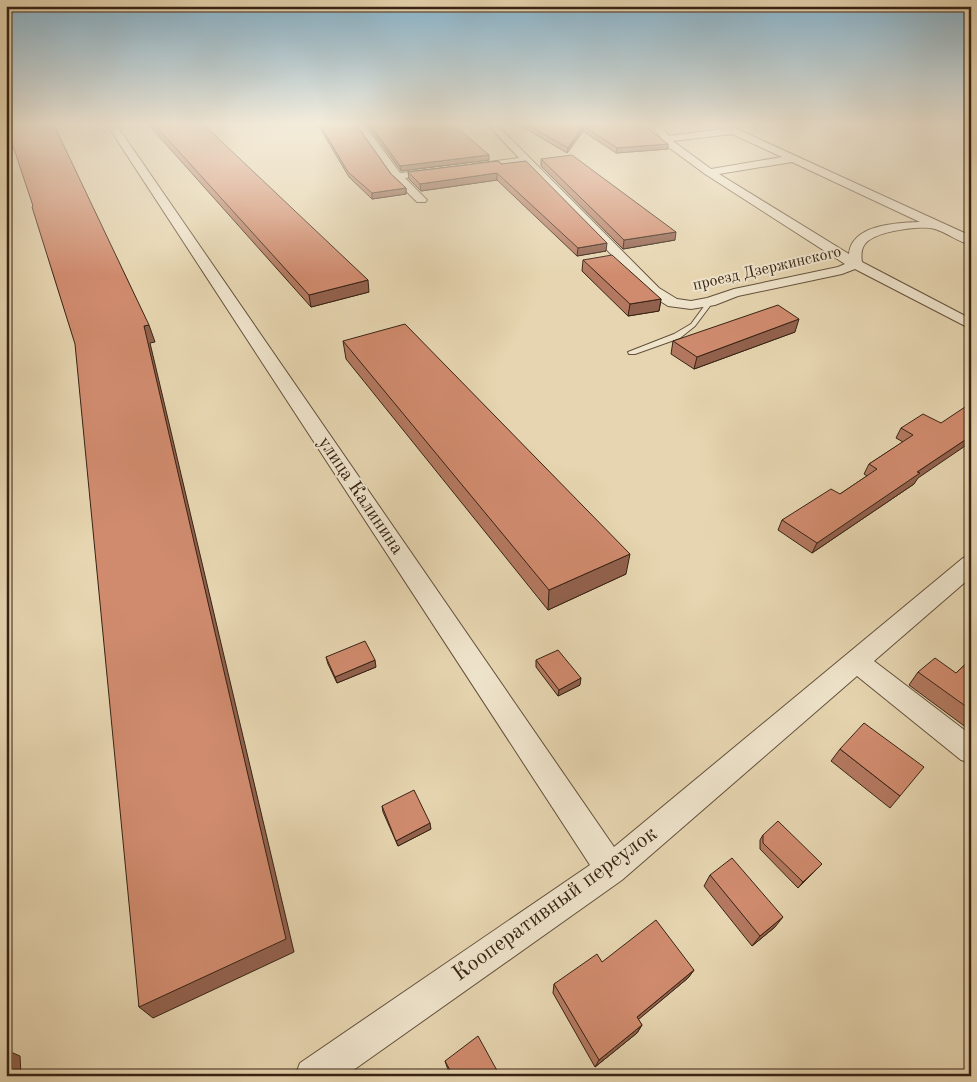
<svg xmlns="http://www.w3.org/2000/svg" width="977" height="1082" font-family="'Old Standard TT',serif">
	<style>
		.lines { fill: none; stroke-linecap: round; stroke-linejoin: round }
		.lane-casing { stroke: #63503b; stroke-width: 2 }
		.street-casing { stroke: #63503b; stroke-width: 2 }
		.lane { fill: #efe4cc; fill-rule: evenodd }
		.street { fill: #efe4cc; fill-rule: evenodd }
		.wall { fill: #b3785f; stroke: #372314 }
		.shaded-wall { fill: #92614d; stroke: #372314 }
		.building { fill: #d08b6e; stroke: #372314 }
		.labels { text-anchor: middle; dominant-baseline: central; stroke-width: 4; stroke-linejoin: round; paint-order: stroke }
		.far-street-label { font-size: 16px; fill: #372314; stroke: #efe4cc }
		.street-label { font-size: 19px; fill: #372314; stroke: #efe4cc }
		.near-street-label { font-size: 22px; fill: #372314; stroke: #efe4cc }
	</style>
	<rect width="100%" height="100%" fill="#e6d5b0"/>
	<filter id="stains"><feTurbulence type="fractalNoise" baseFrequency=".004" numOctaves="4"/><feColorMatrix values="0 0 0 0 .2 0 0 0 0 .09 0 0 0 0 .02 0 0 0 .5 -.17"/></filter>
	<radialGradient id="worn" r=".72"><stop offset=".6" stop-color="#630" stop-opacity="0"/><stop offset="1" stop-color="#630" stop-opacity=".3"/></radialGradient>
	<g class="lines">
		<g class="lane-casing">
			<path id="lane" d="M 708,301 L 713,302 L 695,326 L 680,338 L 635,354 L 629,354 L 628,352 L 674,334 L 691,324 Z"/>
		</g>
		<g class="street-casing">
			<g id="street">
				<path d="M 106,123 L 115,123 L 614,847 L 963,558 L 971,556 L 971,577 L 874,661 L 971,735 L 971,763 L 961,760 L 857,676 L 622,880 L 345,1076 L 295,1076 L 300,1063 L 590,865 Z"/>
				<path d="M 354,123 L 363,123 L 400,173 L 442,169 L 443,171 L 442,173 L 405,178 L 427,200 L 425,202 L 417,202 L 393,178 Z"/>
				<path d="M 486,123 L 495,123 L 659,288 L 677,299 L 691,301 L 707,298 L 734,289 L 838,267 L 845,264 L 705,174 L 667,146 L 650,123 L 659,123 L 669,136 L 722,129 L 712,123 L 724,123 L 971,236 L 971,245 C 958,242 948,233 935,229 C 921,225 875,231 865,244 C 861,249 861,256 862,262 L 971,319 L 971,329 L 855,269 L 842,274 L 738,296 L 715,305 L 691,309 L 668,306 L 649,294 L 524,163 L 469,169 L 468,167 L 473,164 L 519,158 ZM 732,134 L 782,157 L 711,169 L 673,141 ZM 792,162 L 920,222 C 897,223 852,224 849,254 L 719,174 Z"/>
			</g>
		</g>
		<use href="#lane" class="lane"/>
		<use href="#street" class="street"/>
	</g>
	<g class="wall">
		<path d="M 147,123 L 202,123 L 369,292 L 311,307 Z"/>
		<path d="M 317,123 L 355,123 L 391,174 L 406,188 L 406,194 L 372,199 L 349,177 Z"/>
		<path d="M 366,123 L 452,123 L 489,160 L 401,171 Z"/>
		<path d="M 516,123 L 641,123 L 668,149 L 616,153 L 583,131 L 567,153 Z"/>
		<path d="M 541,159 L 675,240 L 623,249 L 541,166 Z"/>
		<path d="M 498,161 L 606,251 L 577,256 L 497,180 L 421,191 L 409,179 L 408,172 Z"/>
		<path d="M 583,260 L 661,299 L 659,311 L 628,316 L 582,271 Z"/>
		<path d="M 795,332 L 694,369 L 671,354 L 673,341 Z"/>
		<path d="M 343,341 L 626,574 L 548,610 L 346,359 Z"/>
		<path d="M 941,423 L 914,484 L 812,553 L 778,530 L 782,520 L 840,494 L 867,476 L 864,474 L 869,464 L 903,442 L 896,438 L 901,428 Z"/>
		<path d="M 326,657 L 376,667 L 337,683 L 328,664 Z"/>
		<path d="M 971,659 L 971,731 L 909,685 L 918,672 L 956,673 Z"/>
		<path d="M 536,660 L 580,685 L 558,696 L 536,667 Z"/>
		<path d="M 840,749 L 900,796 L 890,808 L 831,761 Z"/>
		<path d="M 382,806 L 431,829 L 398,846 L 383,812 Z"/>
		<path d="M 763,835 L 822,864 L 798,888 L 760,849 L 760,840 Z"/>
		<path d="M 710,875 L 775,927 L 752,946 L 704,886 Z"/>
		<path d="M 602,962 L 694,970 L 688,978 L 638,1019 L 642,1025 L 637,1033 L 595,1067 L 553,993 L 554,984 Z"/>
		<path d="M 445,1061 L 500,1076 L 451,1076 L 447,1067 Z"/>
	</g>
	<g class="shaded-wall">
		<path d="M 583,126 L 583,131 L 567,153 L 568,148 Z"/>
		<path d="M 668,144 L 668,149 L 616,153 L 617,148 Z"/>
		<path d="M 489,155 L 489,160 L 401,171 L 400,166 Z"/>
		<path d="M 497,173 L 497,180 L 421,191 L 420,184 Z"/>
		<path d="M 406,188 L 406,194 L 372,199 L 372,193 Z"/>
		<path d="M 676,232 L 675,240 L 623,249 L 624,240 Z"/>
		<path d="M 607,243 L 606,251 L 577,256 L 578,248 Z"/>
		<path d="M 368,280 L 369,292 L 311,307 L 309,295 Z"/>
		<path d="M 661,299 L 659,311 L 628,316 L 630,304 Z"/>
		<path d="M 799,319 L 795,332 L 694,369 L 697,357 Z"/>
		<path d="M 149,325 L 155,342 L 150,343 L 294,952 L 153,1018 L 139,1007 L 144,326 Z"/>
		<path d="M 971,436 L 971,442 L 918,478 L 914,484 L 812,553 L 817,543 L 917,472 Z"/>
		<path d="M 630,554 L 626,574 L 548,610 L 549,590 Z"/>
		<path d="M 375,660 L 376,667 L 337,683 L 335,677 Z"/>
		<path d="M 581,678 L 580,685 L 558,696 L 559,690 Z"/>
		<path d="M 430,823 L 431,829 L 398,846 L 396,841 Z"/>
		<path d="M 822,864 L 798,888 L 803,882 Z"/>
		<path d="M 783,917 L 775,927 L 752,946 L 760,936 Z"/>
		<path d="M 694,970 L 688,978 L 632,1025 L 637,1017 Z"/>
		<path d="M 642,1025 L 637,1033 L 595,1067 L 599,1060 Z"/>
		<path d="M 6,1050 L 20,1056 L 21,1076 L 6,1076 Z"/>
	</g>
	<g class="building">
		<path d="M 6,123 L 53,123 L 149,325 L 144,326 L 286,939 L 139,1007 L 75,344 L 32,207 L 33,206 L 6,125 Z"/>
		<path d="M 153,123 L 202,123 L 368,280 L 309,295 Z"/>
		<path d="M 319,123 L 355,123 L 391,174 L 406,188 L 372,193 L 348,172 Z"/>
		<path d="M 369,123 L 452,123 L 489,155 L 400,166 Z"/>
		<path d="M 524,123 L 641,123 L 668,144 L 617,148 L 583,126 L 568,148 Z"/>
		<path d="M 572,155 L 676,232 L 624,240 L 541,159 Z"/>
		<path d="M 498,161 L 501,164 L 526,161 L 607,243 L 578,248 L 497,173 L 420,184 L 408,172 Z"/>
		<path d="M 612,255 L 661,299 L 630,304 L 583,260 Z"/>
		<path d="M 778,305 L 799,319 L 697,357 L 673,341 Z"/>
		<path d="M 405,324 L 630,554 L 549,590 L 343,341 Z"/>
		<path d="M 971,403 L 971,436 L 917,472 L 920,473 L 817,543 L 782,520 L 831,489 L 840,494 L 877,469 L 869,464 L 913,435 L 901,428 L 923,414 L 941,423 Z"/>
		<path d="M 365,641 L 375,660 L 335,677 L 326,657 Z"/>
		<path d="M 558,650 L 581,678 L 559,690 L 536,660 Z"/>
		<path d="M 935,658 L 956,673 L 971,659 L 971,710 L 918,672 Z"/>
		<path d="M 864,723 L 924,767 L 900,796 L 840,749 Z"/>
		<path d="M 414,790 L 430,823 L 396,841 L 382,806 Z"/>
		<path d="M 778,821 L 822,864 L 803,882 L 763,843 L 763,835 Z"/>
		<path d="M 732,858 L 783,917 L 760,936 L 710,875 Z"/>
		<path d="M 656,920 L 694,970 L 637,1017 L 642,1025 L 599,1060 L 554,984 L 597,954 L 602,962 Z"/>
		<path d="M 478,1036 L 500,1076 L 453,1076 L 445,1061 Z"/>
	</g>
	<linearGradient id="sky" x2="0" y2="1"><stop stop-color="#87b6d1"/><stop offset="0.45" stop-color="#f4ecdb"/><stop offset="1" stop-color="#f4ecdb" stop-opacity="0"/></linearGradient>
	<rect width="977" height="275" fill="url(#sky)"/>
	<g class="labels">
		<g class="far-street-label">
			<text transform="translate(767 269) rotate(-13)">проезд Дзержинского</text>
		</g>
		<g class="street-label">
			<text transform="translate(360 496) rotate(56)">улица Калинина</text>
		</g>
		<g class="near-street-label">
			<text transform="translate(555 904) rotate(-36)">Кооперативный переулок</text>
		</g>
	</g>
	<rect width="977" height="1082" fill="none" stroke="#e6d5b0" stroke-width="25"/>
	<rect x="8" y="8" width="962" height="1067" fill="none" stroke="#372314" stroke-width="2.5"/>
	<rect x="12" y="12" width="952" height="1057" fill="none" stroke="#372314"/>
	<rect width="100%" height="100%" filter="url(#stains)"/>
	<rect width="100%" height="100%" fill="url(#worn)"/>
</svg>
